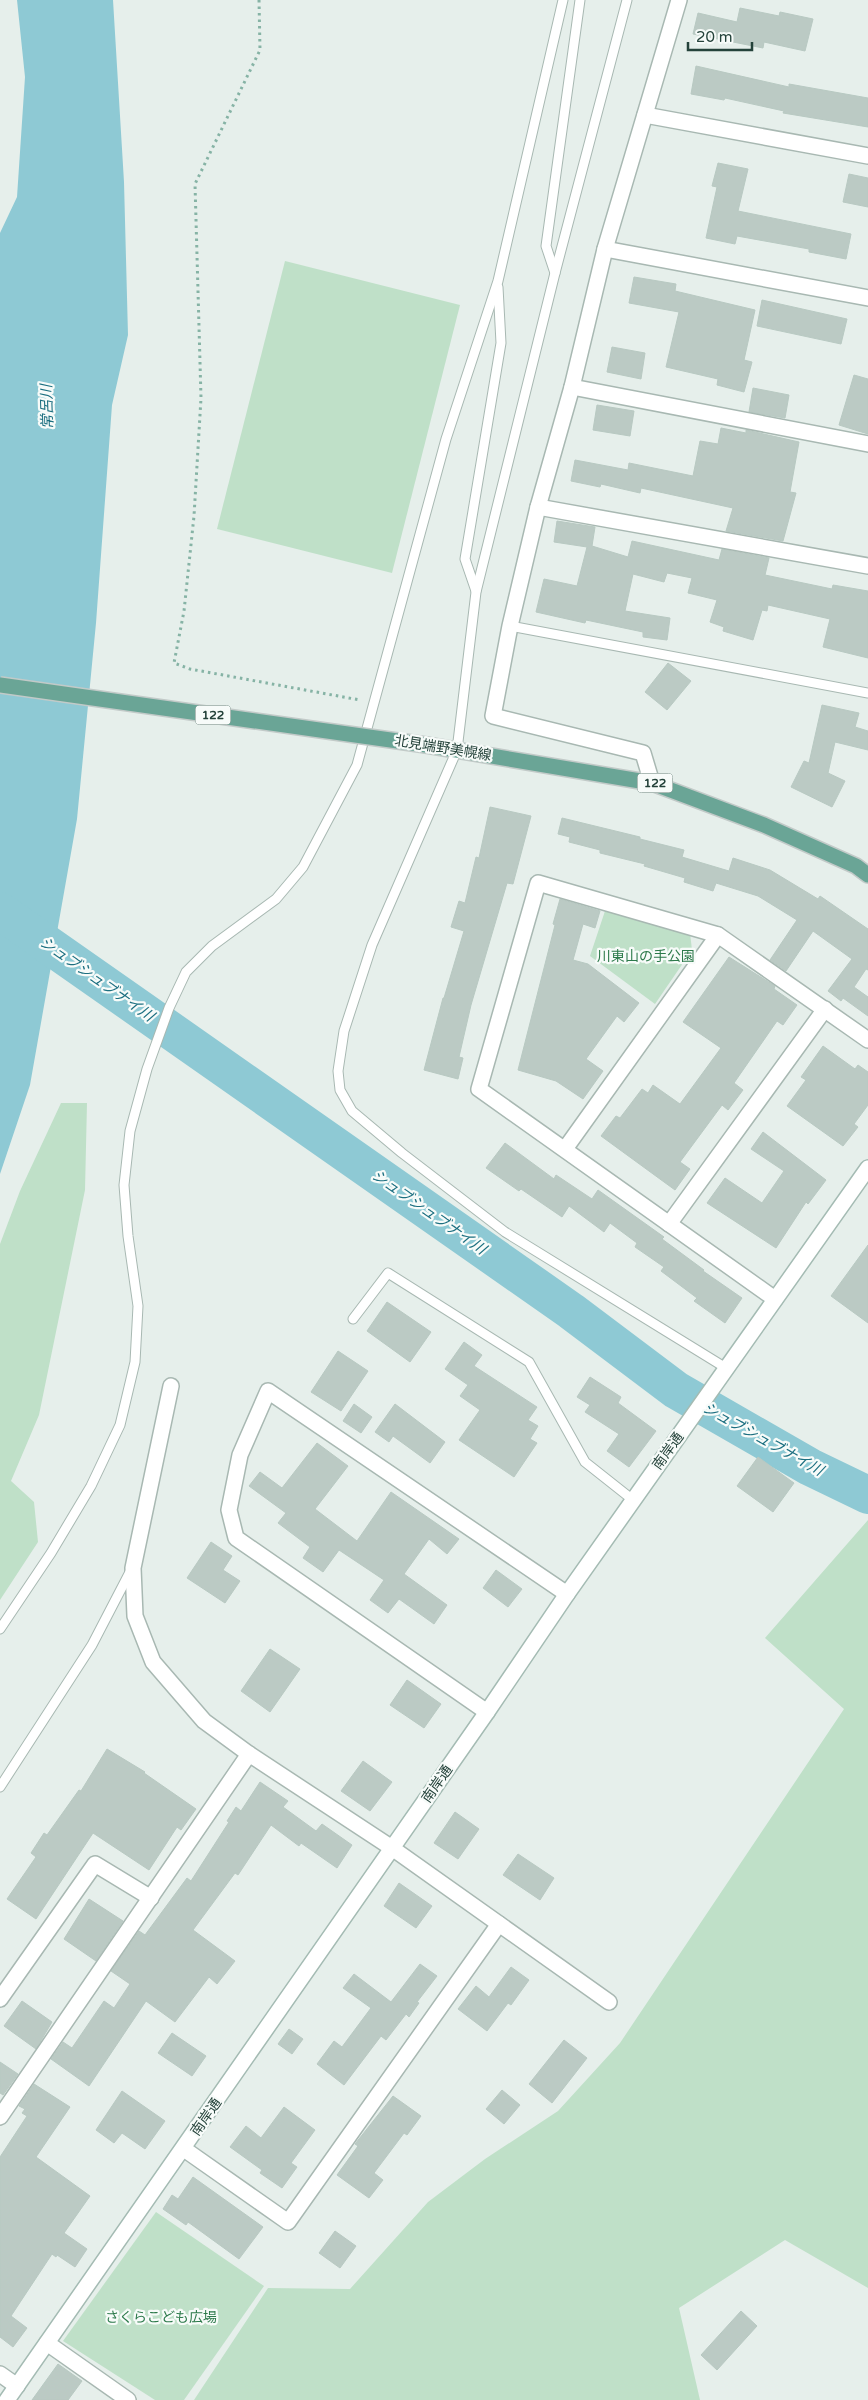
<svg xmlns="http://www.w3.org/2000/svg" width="868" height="2400" font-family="'Varela Round','Noto Sans JP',sans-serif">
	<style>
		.green { fill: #bfe0c8 }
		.water { fill: #8ec9d4 }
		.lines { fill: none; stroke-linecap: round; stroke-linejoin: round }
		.river { stroke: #8ec9d4; stroke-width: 38 }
		.building { fill: #bbcac4; stroke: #b8c9c2 }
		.service-casing { stroke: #a8b8b2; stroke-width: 11 }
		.minor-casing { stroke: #a8b8b2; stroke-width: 18 }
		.secondary-casing { stroke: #a4bbb3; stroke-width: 18 }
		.primary-casing { stroke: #c2cac8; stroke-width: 18 }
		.path { stroke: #86b3a5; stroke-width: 3; stroke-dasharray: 2.5 4; stroke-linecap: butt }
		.service { stroke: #fff; stroke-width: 9 }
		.minor { stroke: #fff; stroke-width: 15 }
		.secondary { stroke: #fff; stroke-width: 15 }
		.primary { stroke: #6aa596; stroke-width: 15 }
		.primary-bridge-casing { stroke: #c2cac8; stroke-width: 18; stroke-linecap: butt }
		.primary-bridge { stroke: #6aa596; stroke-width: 15 }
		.labels { text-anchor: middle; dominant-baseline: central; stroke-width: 4.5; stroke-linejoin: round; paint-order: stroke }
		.shield { fill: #f7fbf9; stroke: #637a73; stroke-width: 1 }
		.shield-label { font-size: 12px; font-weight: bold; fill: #24423a }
		.street-label { font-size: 14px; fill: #24423a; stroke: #f7fbf9 }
		.park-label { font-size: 14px; fill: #2d7a4b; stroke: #f7fbf9 }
		.water-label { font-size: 15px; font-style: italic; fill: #1c6f80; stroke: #f7fbf9 }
	</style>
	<rect width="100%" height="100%" fill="#e6efeb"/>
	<g class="green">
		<path d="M 285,261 L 460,305 L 392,573 L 217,529 Z"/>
		<path d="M 605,911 L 690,933 L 692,950 L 655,1004 L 590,956 Z"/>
		<path d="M 61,1103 L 87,1103 L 85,1190 L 39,1415 L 11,1481 L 34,1502 L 38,1542 L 0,1600 L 0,1244 L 20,1191 Z"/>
		<path d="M 868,1520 L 868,2288 L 785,2240 L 679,2308 L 700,2400 L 194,2400 L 268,2288 L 350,2289 L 428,2202 L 485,2159 L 558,2111 L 620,2043 L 844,1709 L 765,1638 Z"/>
		<path d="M 156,2212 L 264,2286 L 184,2400 L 155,2400 L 63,2341 Z"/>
	</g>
	<path class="water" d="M 17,0 L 113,0 L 124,182 L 128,335 L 112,405 L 96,623 L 77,819 L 30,1085 L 0,1174 L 0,233 L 17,197 L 25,77 Z"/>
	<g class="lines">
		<path class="river" d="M 0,911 L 571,1311 L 676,1390 L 810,1467 L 868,1495"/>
	</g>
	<g class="building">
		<path d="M 740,8 L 779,16 L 780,12 L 813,19 L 805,51 L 764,42 L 763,48 L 693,34 L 698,13 L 737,22 Z"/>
		<path d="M 696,66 L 789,87 L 789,84 L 868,98 L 868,127 L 783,113 L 784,111 L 725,98 L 724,100 L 691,94 Z"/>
		<path d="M 718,163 L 748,169 L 738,211 L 851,234 L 846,259 L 809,252 L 809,249 L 737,236 L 735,244 L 706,238 L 717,187 L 712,186 Z"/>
		<path d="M 849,174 L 868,178 L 868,207 L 843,202 Z"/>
		<path d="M 634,277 L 676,284 L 675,291 L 755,310 L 744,360 L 752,362 L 744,392 L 717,385 L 718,379 L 666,367 L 679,312 L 629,303 Z"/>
		<path d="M 762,300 L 847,319 L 841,344 L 757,326 Z"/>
		<path d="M 612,347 L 645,353 L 641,379 L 607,372 Z"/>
		<path d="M 854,375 L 868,379 L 868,434 L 839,425 Z"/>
		<path d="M 753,388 L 789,395 L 785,418 L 749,412 Z"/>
		<path d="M 597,405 L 634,411 L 630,436 L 593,430 Z"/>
		<path d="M 721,428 L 746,433 L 746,430 L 799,442 L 790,492 L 796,493 L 783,541 L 726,531 L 733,508 L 641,488 L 640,493 L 601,484 L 600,487 L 571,481 L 575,460 L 628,470 L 629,463 L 693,476 L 700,441 L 718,444 Z"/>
		<path d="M 557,521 L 595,527 L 592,546 L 628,557 L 632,541 L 719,560 L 722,549 L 769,558 L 765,575 L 832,589 L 833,585 L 868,591 L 868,658 L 823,647 L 830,619 L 768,605 L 767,611 L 762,610 L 753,640 L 723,631 L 724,627 L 710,622 L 717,600 L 688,593 L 692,578 L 667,573 L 664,582 L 633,574 L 625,611 L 670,618 L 667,640 L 643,637 L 643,632 L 586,620 L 585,623 L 536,612 L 544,579 L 577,586 L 587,547 L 554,542 Z"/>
		<path d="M 668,663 L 691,681 L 667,710 L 645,692 Z"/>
		<path d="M 822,705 L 859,713 L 855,727 L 868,731 L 868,750 L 835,742 L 828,773 L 845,781 L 832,807 L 791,787 L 804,761 L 809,763 Z"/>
		<path d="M 490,807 L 531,816 L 513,884 L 507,883 L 471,1005 L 459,1057 L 463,1058 L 458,1079 L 424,1070 L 443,998 L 444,998 L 464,931 L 451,927 L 459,901 L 465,903 L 476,857 L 479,858 Z"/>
		<path d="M 562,818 L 640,837 L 640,839 L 684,850 L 682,857 L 729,871 L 733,858 L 770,870 L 818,899 L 820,896 L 868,929 L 868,970 L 866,969 L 854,987 L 868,997 L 868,1016 L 843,998 L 841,1001 L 828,991 L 852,959 L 813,931 L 786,971 L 770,960 L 797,920 L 758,896 L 716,883 L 713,891 L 684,882 L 685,878 L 644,866 L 645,864 L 600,853 L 600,850 L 569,842 L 570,837 L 558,834 Z"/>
		<path d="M 560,899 L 600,911 L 595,928 L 583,924 L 573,960 L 588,964 L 639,1003 L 624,1022 L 617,1016 L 586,1059 L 603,1071 L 583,1099 L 556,1081 L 518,1070 L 555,925 L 553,924 Z"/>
		<path d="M 729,957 L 775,986 L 774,989 L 797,1005 L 783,1025 L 777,1021 L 734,1083 L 743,1090 L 728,1110 L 722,1105 L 680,1162 L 690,1169 L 675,1190 L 601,1136 L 616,1116 L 620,1118 L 642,1089 L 648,1093 L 653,1085 L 680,1104 L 721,1048 L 683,1022 Z"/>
		<path d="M 823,1046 L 855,1069 L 858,1065 L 868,1072 L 868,1105 L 854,1124 L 858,1127 L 843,1146 L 787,1106 L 806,1080 L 801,1077 Z"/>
		<path d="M 763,1132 L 826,1180 L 808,1204 L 806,1202 L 776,1248 L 707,1203 L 725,1178 L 762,1203 L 784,1171 L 751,1149 Z"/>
		<path d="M 505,1143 L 554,1179 L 556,1175 L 592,1199 L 598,1190 L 664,1237 L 662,1239 L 704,1270 L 703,1271 L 742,1298 L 725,1323 L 694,1301 L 697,1298 L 661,1271 L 664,1267 L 635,1247 L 637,1243 L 610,1223 L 604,1232 L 569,1206 L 562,1217 L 521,1189 L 519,1191 L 486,1168 Z"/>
		<path d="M 868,1245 L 868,1323 L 831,1296 Z"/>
		<path d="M 387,1302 L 431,1332 L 410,1362 L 367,1331 Z"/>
		<path d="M 464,1342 L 482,1355 L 474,1366 L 537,1407 L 528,1420 L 538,1426 L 530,1439 L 537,1443 L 514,1477 L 459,1440 L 480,1410 L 460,1396 L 468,1385 L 445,1369 Z"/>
		<path d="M 338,1351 L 368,1371 L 341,1411 L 311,1392 Z"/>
		<path d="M 590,1377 L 621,1397 L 618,1403 L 656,1431 L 629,1467 L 607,1451 L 619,1434 L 585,1412 L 590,1405 L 577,1397 Z"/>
		<path d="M 354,1404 L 372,1417 L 361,1433 L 343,1421 Z"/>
		<path d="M 395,1404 L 445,1442 L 430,1463 L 393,1436 L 389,1442 L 375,1432 Z"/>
		<path d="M 317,1443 L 348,1466 L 315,1509 L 357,1541 L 391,1492 L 459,1539 L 447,1554 L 429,1539 L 404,1574 L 447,1605 L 434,1624 L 399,1599 L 388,1613 L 370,1600 L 384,1580 L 339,1550 L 323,1572 L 303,1558 L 310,1547 L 278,1523 L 286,1513 L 249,1486 L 260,1472 L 282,1488 Z"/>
		<path d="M 758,1457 L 794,1483 L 773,1512 L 737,1486 Z"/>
		<path d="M 211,1542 L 232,1556 L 223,1570 L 240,1581 L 225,1603 L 187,1578 Z"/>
		<path d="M 496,1570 L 522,1589 L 508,1607 L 483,1588 Z"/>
		<path d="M 270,1649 L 300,1669 L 270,1712 L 241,1691 Z"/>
		<path d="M 407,1680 L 441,1704 L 424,1728 L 390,1705 Z"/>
		<path d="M 107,1749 L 145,1772 L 144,1773 L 196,1809 L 181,1830 L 177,1827 L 149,1870 L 93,1833 L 36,1919 L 7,1899 L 36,1857 L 31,1853 L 44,1833 L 47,1835 L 79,1790 L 81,1791 Z"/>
		<path d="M 363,1761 L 392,1782 L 370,1811 L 341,1791 Z"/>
		<path d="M 260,1782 L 288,1801 L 283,1807 L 316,1831 L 322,1824 L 352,1845 L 337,1868 L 301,1843 L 299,1846 L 271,1825 L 238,1875 L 235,1873 L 193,1930 L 235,1961 L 217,1984 L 209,1977 L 175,2022 L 146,2001 L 89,2086 L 51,2059 L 63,2042 L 72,2048 L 104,2001 L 114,2008 L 130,1984 L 111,1971 L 139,1931 L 145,1935 L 187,1878 L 191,1881 L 229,1822 L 227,1821 L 236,1807 L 241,1811 Z"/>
		<path d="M 455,1812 L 479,1829 L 458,1859 L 434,1843 Z"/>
		<path d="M 518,1854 L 554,1878 L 540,1900 L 503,1875 Z"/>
		<path d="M 399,1883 L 432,1906 L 416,1928 L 384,1906 Z"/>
		<path d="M 89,1899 L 123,1921 L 96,1961 L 64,1939 Z"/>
		<path d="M 420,1964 L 437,1976 L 417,2002 L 419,2003 L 409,2017 L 406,2014 L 386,2040 L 381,2036 L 344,2085 L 317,2064 L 334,2041 L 342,2047 L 371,2008 L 343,1988 L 354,1974 L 391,2002 Z"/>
		<path d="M 511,1967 L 529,1980 L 511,2005 L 508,2003 L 487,2031 L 458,2009 L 476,1986 L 489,1997 Z"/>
		<path d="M 22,2001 L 52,2022 L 36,2049 L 4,2026 Z"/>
		<path d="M 289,2029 L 303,2039 L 292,2054 L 278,2044 Z"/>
		<path d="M 172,2033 L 206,2056 L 192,2076 L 158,2053 Z"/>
		<path d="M 564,2040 L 587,2058 L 552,2103 L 529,2084 Z"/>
		<path d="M 0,2062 L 18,2074 L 3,2095 L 0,2093 Z"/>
		<path d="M 34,2084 L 70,2107 L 36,2157 L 90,2196 L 64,2233 L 87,2249 L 75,2267 L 57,2255 L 56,2257 L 52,2254 L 11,2316 L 27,2328 L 13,2347 L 0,2337 L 0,2157 L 27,2116 L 22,2113 L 25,2109 L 19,2106 Z"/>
		<path d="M 502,2090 L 520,2105 L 504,2124 L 486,2109 Z"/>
		<path d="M 122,2091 L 165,2121 L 145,2149 L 122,2133 L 114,2143 L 96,2130 Z"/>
		<path d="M 393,2096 L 421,2116 L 407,2135 L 404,2133 L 374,2173 L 383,2180 L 369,2198 L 337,2175 L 358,2146 L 355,2144 Z"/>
		<path d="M 284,2107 L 315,2130 L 291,2163 L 297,2167 L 282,2188 L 260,2173 L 262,2170 L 230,2147 L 246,2126 L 261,2138 Z"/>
		<path d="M 193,2177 L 263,2227 L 239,2259 L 188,2222 L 186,2225 L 163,2209 L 172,2195 L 178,2199 Z"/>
		<path d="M 335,2231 L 356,2246 L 340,2268 L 319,2253 Z"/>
		<path d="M 741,2311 L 757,2326 L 717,2370 L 701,2355 Z"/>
		<path d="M 58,2364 L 82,2381 L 68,2400 L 32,2400 Z"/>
	</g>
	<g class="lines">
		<g class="service-casing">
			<g id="service">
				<path d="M 627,0 L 555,273 L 476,592 L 457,750 L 372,945 L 344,1031 L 338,1071 L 340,1090 L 352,1111 L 402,1153 L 505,1232 L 726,1368"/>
				<path d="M 555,273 L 546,246 L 580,0"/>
				<path d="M 476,591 L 465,559 L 501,343 L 498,287"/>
				<path d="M 510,626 L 868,693"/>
				<path d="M 353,1319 L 388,1273 L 529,1362 L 585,1462 L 633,1500"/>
				<path d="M 0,1629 L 51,1553 L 91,1486 L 120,1425 L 135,1362 L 138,1306 L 128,1236 L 124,1185 L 130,1131 L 147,1069 L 169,1008 L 186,972 L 212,946 L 276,899 L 303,867 L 357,765 L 446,439 L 498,281 L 563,0"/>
				<path d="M 0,1787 L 92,1645 L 131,1570"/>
			</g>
		</g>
		<g class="minor-casing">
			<g id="minor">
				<path d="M 645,115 L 868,156"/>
				<path d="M 605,249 L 868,298"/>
				<path d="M 572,387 L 868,444"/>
				<path d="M 538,507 L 868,566"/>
				<path d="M 652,783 L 643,753 L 493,716 L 510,626 L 538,507 L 572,387 L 605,249 L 679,0"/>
				<path d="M 565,1149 L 718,935"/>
				<path d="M 669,1224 L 825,1009"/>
				<path d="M 775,1299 L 479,1089 L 538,883 L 718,935 L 868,1040"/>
				<path d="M 171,1386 L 133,1568 L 135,1616 L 153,1662 L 204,1721 L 249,1754 L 392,1848 L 609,2002"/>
				<path d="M 487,1712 L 236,1538 L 229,1510 L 240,1455 L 268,1391 L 567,1594"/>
				<path d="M 0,1999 L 95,1864 L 151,1898"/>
				<path d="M 0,2117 L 249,1754"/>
				<path d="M 184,2149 L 288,2222 L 499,1924"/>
				<path d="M 47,2343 L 128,2400"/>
				<path d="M 0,2374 L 17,2386"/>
			</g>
		</g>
		<g class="secondary-casing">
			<path id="secondary" d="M 7,2400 L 487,1712 L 567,1594 L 868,1168"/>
		</g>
		<g class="primary-casing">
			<path id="primary" d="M 426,745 L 652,783 L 764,825 L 856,866 L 868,875"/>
		</g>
		<path class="path" d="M 259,0 L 260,50 L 195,184 L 201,398 L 194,516 L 184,611 L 174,663 L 190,669 L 360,700"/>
		<use href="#service" class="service"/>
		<use href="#minor" class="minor"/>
		<use href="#secondary" class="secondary"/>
		<use href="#primary" class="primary"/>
		<g class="primary-bridge-casing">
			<path id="primary-bridge" d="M 0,685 L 426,745"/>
		</g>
		<use href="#primary-bridge" class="primary-bridge"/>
	</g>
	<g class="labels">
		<g class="shield">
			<rect x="195.5" y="705.5" width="35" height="19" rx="4"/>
			<rect x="637.5" y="773.5" width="35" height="19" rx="4"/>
		</g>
		<g class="shield-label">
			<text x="213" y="715">122</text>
			<text x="655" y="783">122</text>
		</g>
		<g class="street-label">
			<text transform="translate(443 748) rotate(9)">北見端野美幌線</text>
			<text transform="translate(668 1451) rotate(-54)">南岸通</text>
			<text transform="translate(437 1784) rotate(-55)">南岸通</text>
			<text transform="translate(206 2117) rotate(-55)">南岸通</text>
		</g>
		<g class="park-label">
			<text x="646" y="956">川東山の手公園</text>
			<text x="161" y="2317">さくらこども広場</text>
		</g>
		<g class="water-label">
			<text transform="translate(47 407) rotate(-92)">常呂川</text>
			<text transform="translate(97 979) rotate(35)">シュブシュブナイ川</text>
			<text transform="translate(429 1212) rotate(35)">シュブシュブナイ川</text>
			<text transform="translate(763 1439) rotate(29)">シュブシュブナイ川</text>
		</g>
	</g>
	<path d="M688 42v8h64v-8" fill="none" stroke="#24423a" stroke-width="2.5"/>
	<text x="696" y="42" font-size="15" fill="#24423a" stroke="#f7fbf9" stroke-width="4" paint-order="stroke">20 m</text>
</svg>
